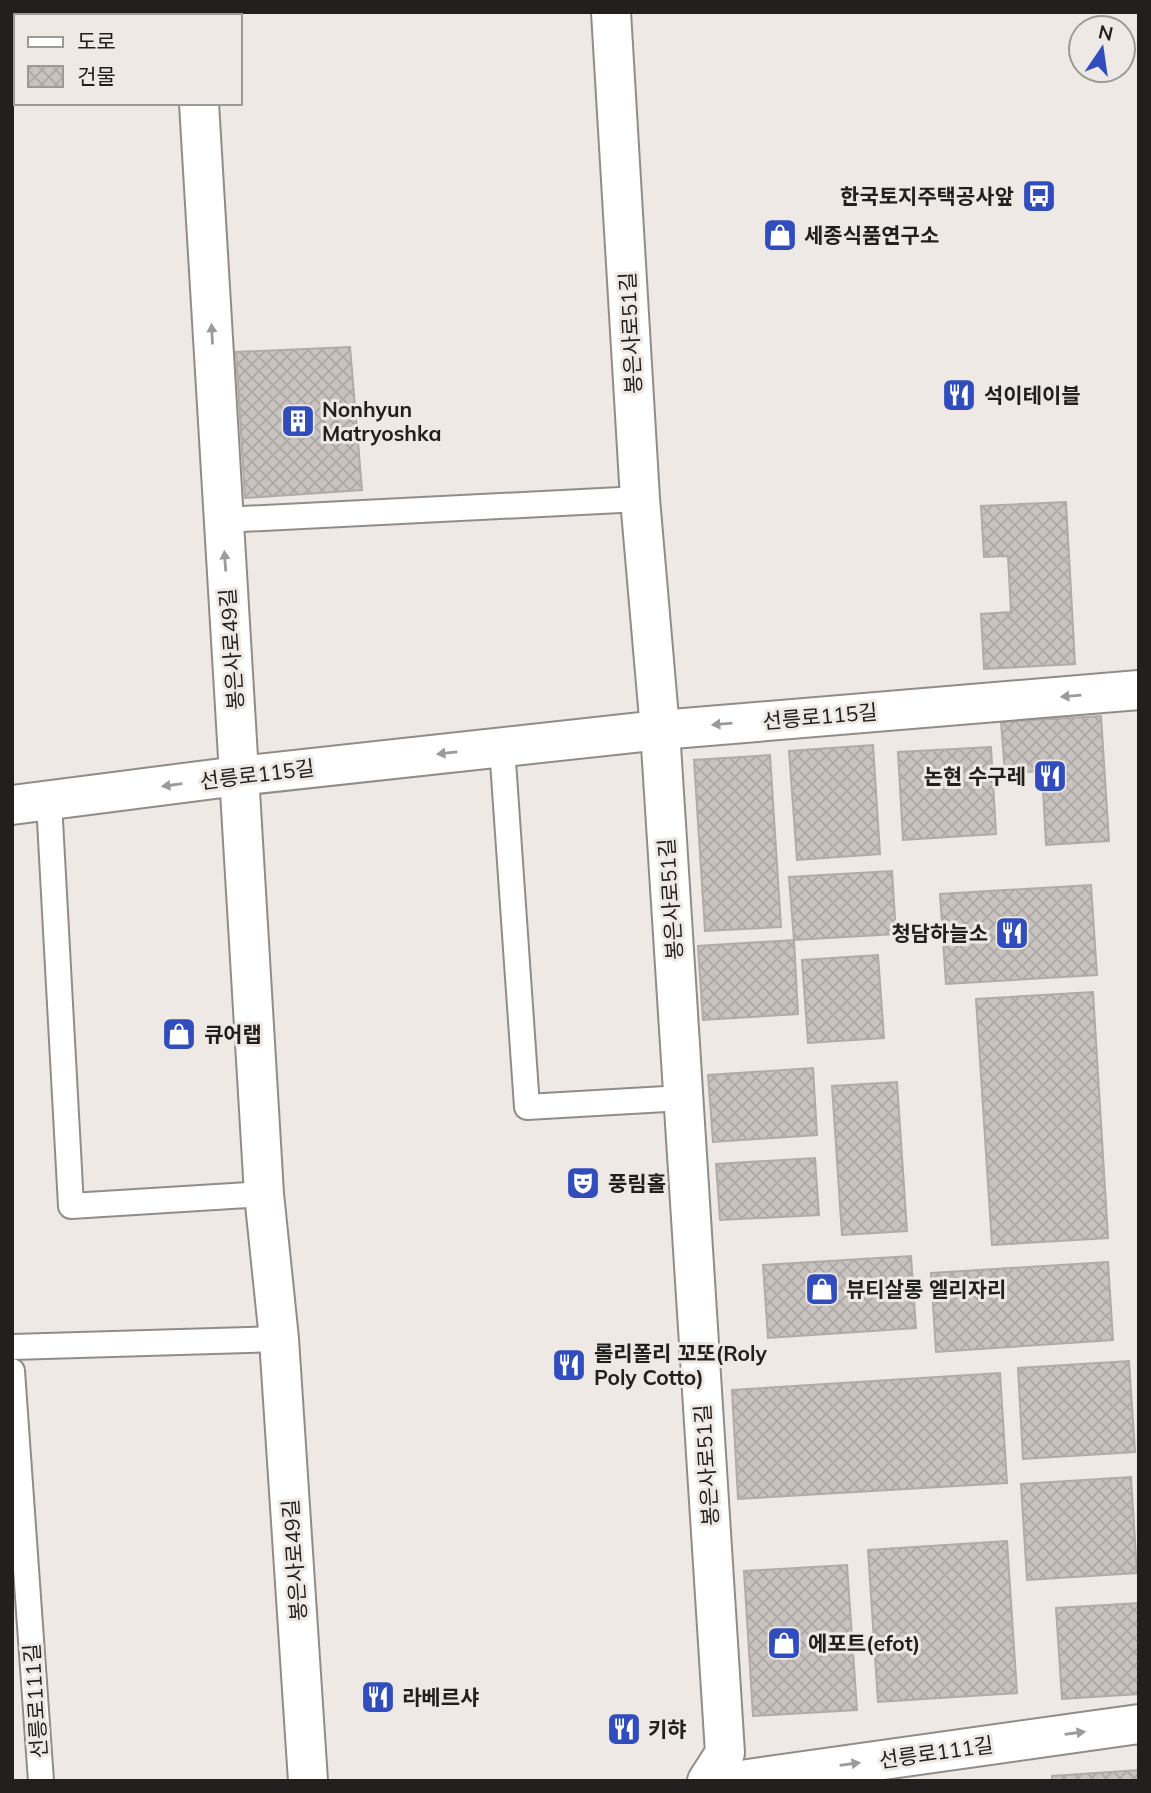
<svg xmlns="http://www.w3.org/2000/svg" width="1151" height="1793" font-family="Mulish,'Noto Sans KR',sans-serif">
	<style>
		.building { fill: url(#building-cross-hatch); stroke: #b1aba8; stroke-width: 2 }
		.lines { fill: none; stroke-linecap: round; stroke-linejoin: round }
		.service-casing { stroke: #918c89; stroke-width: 28 }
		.minor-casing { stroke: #918c89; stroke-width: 42 }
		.service { stroke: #fff; stroke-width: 24 }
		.minor { stroke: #fff; stroke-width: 38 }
		.oneway { fill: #9c9b9a }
		.labels { text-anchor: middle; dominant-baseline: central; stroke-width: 6; stroke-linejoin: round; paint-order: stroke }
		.poi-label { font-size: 21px; font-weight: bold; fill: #22201e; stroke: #efe9e5; text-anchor: start }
		.street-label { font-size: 21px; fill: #22201e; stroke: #efe9e5 }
	</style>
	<defs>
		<pattern id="building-cross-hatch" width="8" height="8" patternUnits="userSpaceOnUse" patternTransform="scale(1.75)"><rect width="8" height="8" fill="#c9c3c0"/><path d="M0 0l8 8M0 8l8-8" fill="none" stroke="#aca7a5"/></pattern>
	</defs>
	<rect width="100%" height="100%" fill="#efe9e5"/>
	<g class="building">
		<path d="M 350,347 L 362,490 L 245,498 L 236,352 Z"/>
		<path d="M 1066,502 L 1075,664 L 984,669 L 981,614 L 1011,612 L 1008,556 L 984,557 L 981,506 Z"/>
		<path d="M 1101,716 L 1109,841 L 1046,845 L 1042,771 L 1005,773 L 1001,722 Z"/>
		<path d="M 873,745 L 880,854 L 797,860 L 789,751 Z"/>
		<path d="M 991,747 L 996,834 L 903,840 L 898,752 Z"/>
		<path d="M 770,755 L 781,927 L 705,931 L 694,760 Z"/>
		<path d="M 892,871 L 896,934 L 794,940 L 789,877 Z"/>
		<path d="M 1091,885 L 1097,975 L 946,984 L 940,894 Z"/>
		<path d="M 794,940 L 798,1014 L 703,1020 L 698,946 Z"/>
		<path d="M 878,955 L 884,1038 L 808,1043 L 802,960 Z"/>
		<path d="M 1093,992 L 1108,1238 L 992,1245 L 976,999 Z"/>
		<path d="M 813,1068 L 817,1135 L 713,1142 L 708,1075 Z"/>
		<path d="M 897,1082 L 907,1231 L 842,1235 L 832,1086 Z"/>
		<path d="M 815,1158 L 819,1215 L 720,1220 L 716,1164 Z"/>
		<path d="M 911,1256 L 916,1328 L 768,1338 L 763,1265 Z"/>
		<path d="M 1108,1262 L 1113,1340 L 936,1352 L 931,1273 Z"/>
		<path d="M 1129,1361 L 1135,1452 L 1023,1459 L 1018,1368 Z"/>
		<path d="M 1000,1373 L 1007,1483 L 738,1499 L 732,1390 Z"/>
		<path d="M 1131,1477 L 1137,1573 L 1027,1580 L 1021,1484 Z"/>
		<path d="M 1007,1541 L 1017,1693 L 878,1702 L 868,1550 Z"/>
		<path d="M 847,1565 L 857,1710 L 753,1716 L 744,1571 Z"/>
		<path d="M 1139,1603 L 1139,1694 L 1062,1699 L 1056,1608 Z"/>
		<path d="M 1139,1770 L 1139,1781 L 1052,1781 L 1052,1776 Z"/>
	</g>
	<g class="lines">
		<g class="service-casing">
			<g id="service">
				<path d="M 223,520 L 640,499"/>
				<path d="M 502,747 L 527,1107 L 683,1098"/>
				<path d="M 49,802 L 71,1206 L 264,1194"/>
				<path d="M 12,1347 L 279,1339"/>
				<path d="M 12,1371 L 41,1781"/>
			</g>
		</g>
		<g class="minor-casing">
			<g id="minor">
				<path d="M 194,12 L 194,16"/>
				<path d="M 611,12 L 640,499 L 660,730 L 725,1753 L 707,1781"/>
				<path d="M 199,103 L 264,1194 L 279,1339 L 308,1781"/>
				<path d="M 12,805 L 238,776 L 660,730 L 1139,690"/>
				<path d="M 734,1781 L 1139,1724"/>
			</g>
		</g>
		<use href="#service" class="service"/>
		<use href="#minor" class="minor"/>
	</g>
	<defs><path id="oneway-solid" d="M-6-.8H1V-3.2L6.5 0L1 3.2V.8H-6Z" transform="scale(1.75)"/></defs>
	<g class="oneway">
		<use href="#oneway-solid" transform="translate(212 334) rotate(-93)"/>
		<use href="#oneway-solid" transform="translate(225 561) rotate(-94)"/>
		<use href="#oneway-solid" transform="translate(1071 696) rotate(175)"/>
		<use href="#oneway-solid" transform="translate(722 724) rotate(175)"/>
		<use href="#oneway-solid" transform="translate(447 753) rotate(174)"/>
		<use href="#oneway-solid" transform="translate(172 785) rotate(172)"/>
		<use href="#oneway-solid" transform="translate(1075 1733) rotate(-8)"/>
		<use href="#oneway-solid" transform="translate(850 1764) rotate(-8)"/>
	</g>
	<defs>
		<g id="bus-square" transform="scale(1.75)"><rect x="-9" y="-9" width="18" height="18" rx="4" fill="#314cbc" stroke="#efe9e5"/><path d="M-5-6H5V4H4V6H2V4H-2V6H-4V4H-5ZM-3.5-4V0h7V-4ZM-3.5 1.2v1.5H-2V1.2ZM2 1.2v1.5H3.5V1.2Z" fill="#fff"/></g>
		<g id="shop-square" transform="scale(1.75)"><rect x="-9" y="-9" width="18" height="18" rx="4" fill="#314cbc" stroke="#efe9e5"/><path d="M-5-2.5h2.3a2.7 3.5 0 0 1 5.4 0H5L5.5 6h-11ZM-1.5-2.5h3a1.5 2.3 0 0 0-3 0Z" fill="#fff"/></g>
		<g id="restaurant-square" transform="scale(1.75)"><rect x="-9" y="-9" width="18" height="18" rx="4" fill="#314cbc" stroke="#efe9e5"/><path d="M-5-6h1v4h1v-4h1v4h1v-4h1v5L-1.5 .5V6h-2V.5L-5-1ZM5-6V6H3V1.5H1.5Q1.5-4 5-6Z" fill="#fff"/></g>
		<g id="building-square" transform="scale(1.75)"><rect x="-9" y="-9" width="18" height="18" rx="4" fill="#314cbc" stroke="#efe9e5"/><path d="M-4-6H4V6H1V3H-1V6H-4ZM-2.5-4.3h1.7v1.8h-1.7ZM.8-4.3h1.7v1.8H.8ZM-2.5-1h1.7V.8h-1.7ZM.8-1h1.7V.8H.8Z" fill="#fff"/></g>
		<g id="theatre-square" transform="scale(1.75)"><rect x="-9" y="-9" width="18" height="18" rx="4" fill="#314cbc" stroke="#efe9e5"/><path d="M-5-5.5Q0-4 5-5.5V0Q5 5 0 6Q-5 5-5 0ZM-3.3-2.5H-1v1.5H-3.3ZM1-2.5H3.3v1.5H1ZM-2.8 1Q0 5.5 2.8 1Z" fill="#fff"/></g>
	</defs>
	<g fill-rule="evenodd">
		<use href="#bus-square" x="1039" y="196"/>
		<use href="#shop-square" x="780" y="235"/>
		<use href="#restaurant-square" x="959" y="395"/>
		<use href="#building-square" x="298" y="421"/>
		<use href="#restaurant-square" x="1050" y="776"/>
		<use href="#restaurant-square" x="1012" y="933"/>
		<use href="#shop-square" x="179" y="1034"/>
		<use href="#theatre-square" x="583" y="1183"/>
		<use href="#shop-square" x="822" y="1289"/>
		<use href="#restaurant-square" x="569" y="1365"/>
		<use href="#shop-square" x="784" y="1643"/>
		<use href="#restaurant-square" x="378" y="1697"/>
		<use href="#restaurant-square" x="624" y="1729"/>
	</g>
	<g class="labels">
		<g class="poi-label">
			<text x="1014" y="196" text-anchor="end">한국토지주택공사앞</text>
			<text x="804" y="235">세종식품연구소</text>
			<text x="984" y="395">석이테이블</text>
			<text x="322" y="409">Nonhyun<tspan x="322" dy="24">Matryoshka</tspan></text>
			<text x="1026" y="776" text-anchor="end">논현 수구레</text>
			<text x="988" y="933" text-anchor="end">청담하늘소</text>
			<text x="204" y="1034">큐어랩</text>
			<text x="608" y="1183">풍림홀</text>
			<text x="846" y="1289">뷰티살롱 엘리자리</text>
			<text x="594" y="1353">롤리폴리 꼬또(Roly<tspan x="594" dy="24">Poly Cotto)</tspan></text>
			<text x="808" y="1643">에포트(efot)</text>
			<text x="402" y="1697">라베르샤</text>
			<text x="648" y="1729">키햐</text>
		</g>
		<g class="street-label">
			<text transform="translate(630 333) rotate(-93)">봉은사로51길</text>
			<text transform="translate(231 649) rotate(-94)">봉은사로49길</text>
			<text transform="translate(820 716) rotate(-5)">선릉로115길</text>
			<text transform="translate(257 774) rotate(-7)">선릉로115길</text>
			<text transform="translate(670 899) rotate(-94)">봉은사로51길</text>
			<text transform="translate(706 1465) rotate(-94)">봉은사로51길</text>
			<text transform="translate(294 1560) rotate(-94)">봉은사로49길</text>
			<text transform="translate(35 1701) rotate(-94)">선릉로111길</text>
			<text transform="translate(936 1752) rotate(-8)">선릉로111길</text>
		</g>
	</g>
	<rect width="1151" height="1793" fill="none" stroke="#22201e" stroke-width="28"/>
	<rect x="14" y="14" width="228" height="91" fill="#efe9e5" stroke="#9d9995" stroke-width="2"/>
	<rect x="28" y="37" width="35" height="10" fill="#ffffff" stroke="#9d9995" stroke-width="2"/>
	<text x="77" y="49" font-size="21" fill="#22201e">도로</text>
	<rect x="28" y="66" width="35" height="21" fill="url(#building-cross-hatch)" stroke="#9d9995" stroke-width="2"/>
	<text x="77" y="84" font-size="21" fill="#22201e">건물</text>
	<g transform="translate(1102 49) rotate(13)"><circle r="33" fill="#efe9e5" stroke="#9d9995" stroke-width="2"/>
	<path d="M0-5L12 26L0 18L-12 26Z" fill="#314cbc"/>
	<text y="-10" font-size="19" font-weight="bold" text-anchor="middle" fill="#22201e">N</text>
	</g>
</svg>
